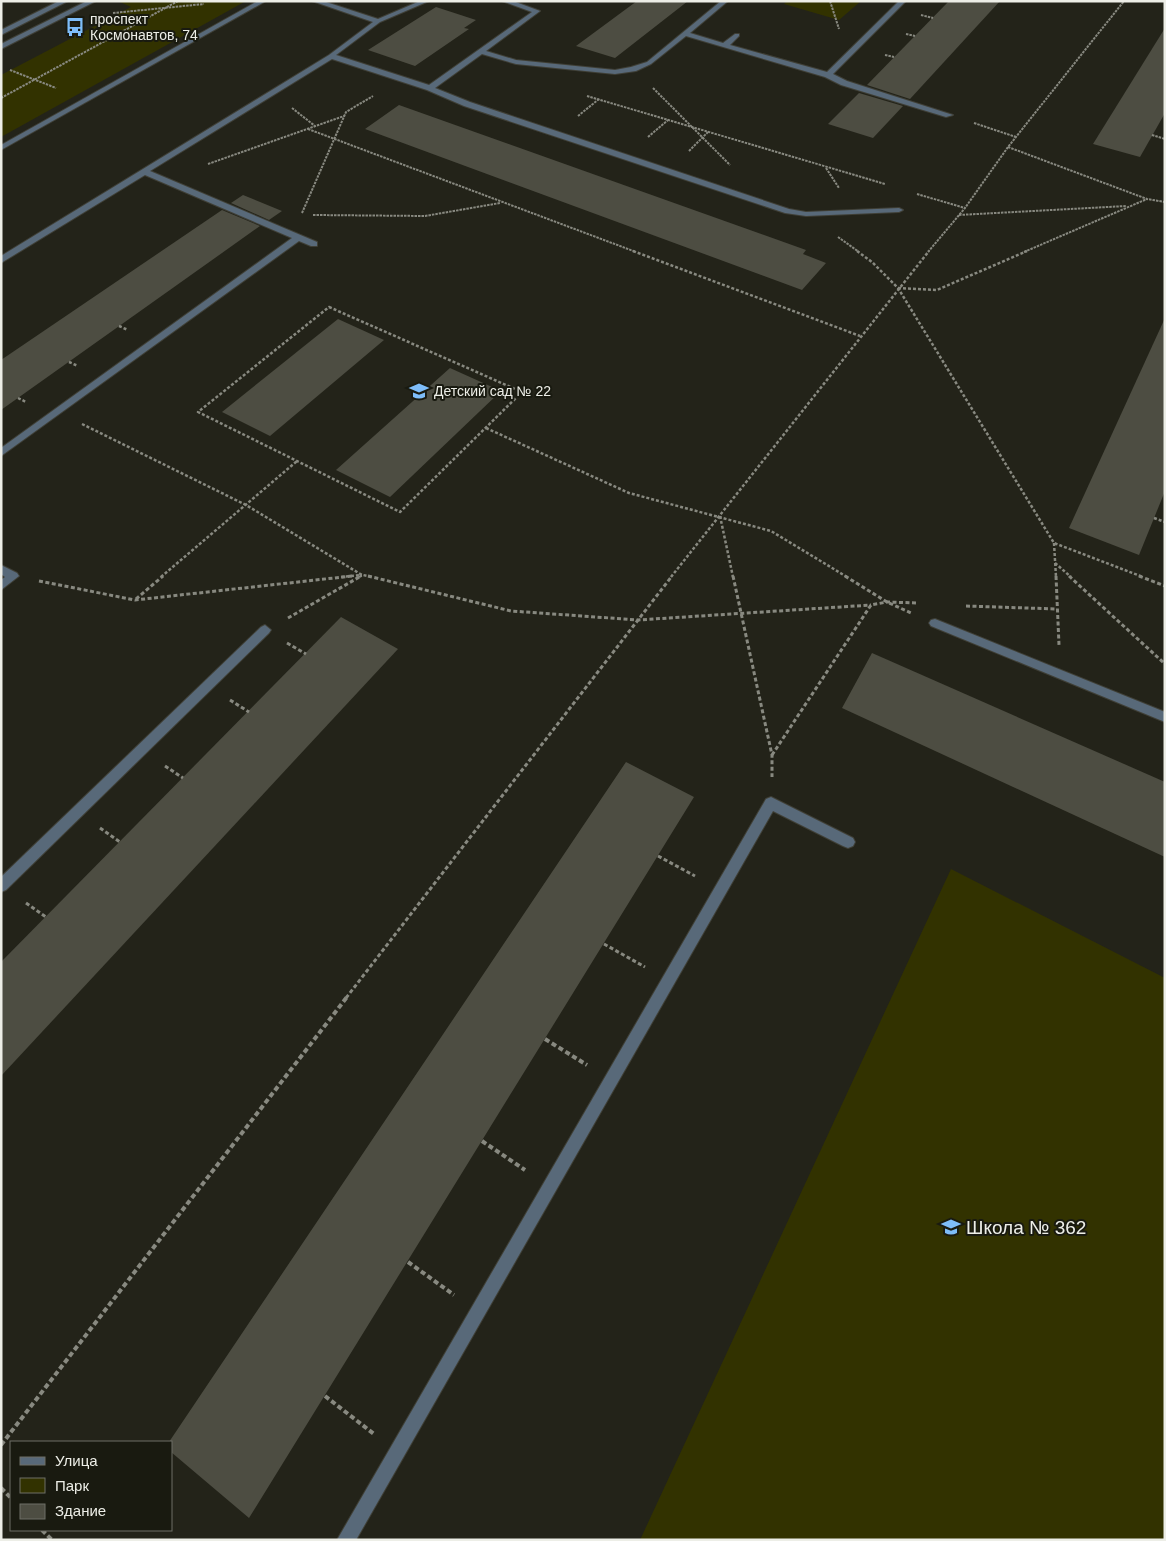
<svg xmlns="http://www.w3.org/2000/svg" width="1166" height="1541" font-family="Arial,sans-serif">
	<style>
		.green { fill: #323200 }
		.building { fill: #4d4d42 }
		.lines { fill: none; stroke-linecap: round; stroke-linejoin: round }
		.minor-casing { stroke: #3f3f36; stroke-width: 2 }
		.path-far3 { stroke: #888980; stroke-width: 2; stroke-dasharray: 2.5 1; stroke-linecap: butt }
		.path-far2 { stroke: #888980; stroke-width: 2.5; stroke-dasharray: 3 2; stroke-linecap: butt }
		.path-far1 { stroke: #888980; stroke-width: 3; stroke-dasharray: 4 2.5; stroke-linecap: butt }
		.path { stroke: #888980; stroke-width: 4; stroke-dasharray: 5 3; stroke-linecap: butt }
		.minor { fill: #586979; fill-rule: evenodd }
		.labels { text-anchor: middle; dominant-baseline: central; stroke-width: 4; stroke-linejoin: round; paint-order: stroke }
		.far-poi-label { font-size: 14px; fill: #edeee7; stroke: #191a10; text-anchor: start }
		.near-poi-label { font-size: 19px; fill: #edeee7; stroke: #191a10; text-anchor: start }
	</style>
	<rect width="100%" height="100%" fill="#232319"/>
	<g class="green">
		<path d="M 246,1 L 1,137 L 1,75 L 131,7 L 120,2 Z"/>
		<path d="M 787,1 L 861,1 L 839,20 L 784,4 Z"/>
		<path d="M 951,869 L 1165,978 L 1165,1540 L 640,1540 Z"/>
	</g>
	<g class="building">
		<path d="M 637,1 L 688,1 L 615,58 L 576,46 Z"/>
		<path d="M 949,1 L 1000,1 L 910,99 L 867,85 Z"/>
		<path d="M 436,7 L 476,20 L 464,28 L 469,29 L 415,66 L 368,50 Z"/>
		<path d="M 1165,28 L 1165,113 L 1140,157 L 1093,144 Z"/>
		<path d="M 859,93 L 903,106 L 873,138 L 828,124 Z"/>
		<path d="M 399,105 L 806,250 L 803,254 L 826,263 L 802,290 L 365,129 Z"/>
		<path d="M 243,195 L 282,211 L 269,220 L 231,203 Z"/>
		<path d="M 222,210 L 260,226 L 1,410 L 1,360 Z"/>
		<path d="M 1165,318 L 1165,491 L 1139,555 L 1069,528 Z"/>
		<path d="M 338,319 L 384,340 L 270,436 L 222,412 Z"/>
		<path d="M 450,368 L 501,391 L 390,497 L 336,470 Z"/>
		<path d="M 341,617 L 398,649 L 1,1076 L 1,962 Z"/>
		<path d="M 872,653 L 1165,782 L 1165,857 L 842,708 Z"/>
		<path d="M 626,762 L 694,797 L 249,1518 L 171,1452 L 171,1442 L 169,1442 Z"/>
	</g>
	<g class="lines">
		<g class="minor-casing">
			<g id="minor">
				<path d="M 59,1 L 68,1 L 1,35 L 1,30 Z"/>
				<path d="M 87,1 L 96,1 L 1,49 L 1,44 Z"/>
				<path d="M 258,1 L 266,1 L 1,150 L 1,145 Z"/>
				<path d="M 312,1 L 323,1 L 378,19 L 420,1 L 429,1 L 380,22 L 336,55 L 429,85 L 532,12 L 502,1 L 513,1 L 540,11 L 486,51 L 516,60 L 615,70 L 631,67 L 647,62 L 721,1 L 728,1 L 690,33 L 723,43 L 735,34 L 739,34 L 739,36 L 730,45 L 827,72 L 899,1 L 906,1 L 833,74 L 847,81 L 953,115 L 946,117 L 841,85 L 825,77 L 686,36 L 651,64 L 636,71 L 615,74 L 516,64 L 482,54 L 435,88 L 470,102 L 789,209 L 806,212 L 899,208 L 903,210 L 899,212 L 806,216 L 785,213 L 464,106 L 427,90 L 332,59 L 150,171 L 317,242 L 317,246 L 311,246 L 299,241 L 1,456 L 1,448 L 292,238 L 145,175 L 1,263 L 1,256 L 329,55 L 373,22 Z"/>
				<path d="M 1,565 L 17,573 L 19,576 L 1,590 L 1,580 L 5,577 L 1,574 Z"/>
				<path d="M 935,619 L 1165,712 L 1165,722 L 931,626 L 929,623 L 931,620 Z"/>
				<path d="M 265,625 L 271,630 L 269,633 L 6,890 L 1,892 L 1,877 L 261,627 Z"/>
				<path d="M 771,797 L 853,838 L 855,842 L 853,846 L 848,848 L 843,846 L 773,811 L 356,1540 L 337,1540 L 766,799 Z"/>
			</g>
		</g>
		<g class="path-far3">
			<path d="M 830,1 L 839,29"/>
			<path d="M 113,13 L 204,4"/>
			<path d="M 921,15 L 933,18"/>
			<path d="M 906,34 L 915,36"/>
			<path d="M 885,55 L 894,57"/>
			<path d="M 10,70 L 56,88"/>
			<path d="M 653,88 L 730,165"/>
			<path d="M 587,96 L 885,184"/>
			<path d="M 1,98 L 178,1"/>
			<path d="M 292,108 L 315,126"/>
			<path d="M 578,116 L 599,99"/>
			<path d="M 974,123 L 1016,137"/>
			<path d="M 308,129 L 636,252"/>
			<path d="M 1152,135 L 1165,139"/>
			<path d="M 648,137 L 668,120"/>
			<path d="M 1008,147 L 1147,199 L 1165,202"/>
			<path d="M 689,151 L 708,132"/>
			<path d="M 208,164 L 344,116"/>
			<path d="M 826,168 L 839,188"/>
			<path d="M 917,194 L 965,208"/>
			<path d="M 302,213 L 346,112 L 373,96"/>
			<path d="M 313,215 L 425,216 L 500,203"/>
			<path d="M 959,215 L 1126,206"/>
			<path d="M 838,237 L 859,252"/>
			<path d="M 928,252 L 965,208 L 1008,147 L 1124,1"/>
			<path d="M 1024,252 L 1147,199"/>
		</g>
		<g class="path-far2">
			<path d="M 633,251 L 860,336"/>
			<path d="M 857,251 L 872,262 L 898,288 L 1054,543 L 1143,577"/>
			<path d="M 898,288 L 937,290 L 1027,251"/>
			<path d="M 329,307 L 522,392 L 400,512 L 198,412 Z"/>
			<path d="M 119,326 L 128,330"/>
			<path d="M 69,362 L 78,366"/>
			<path d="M 18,398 L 26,402"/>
			<path d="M 82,424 L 246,505 L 362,575"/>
			<path d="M 486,428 L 629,493 L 771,531 L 847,577"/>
			<path d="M 720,516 L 733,577"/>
			<path d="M 1154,518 L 1165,522"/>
			<path d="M 1054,543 L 1056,577"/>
			<path d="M 1055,563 L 1071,577"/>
			<path d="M 161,577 L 297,461"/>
			<path d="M 341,577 L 362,575"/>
			<path d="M 359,577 L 363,575 L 373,577"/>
			<path d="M 671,577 L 929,251"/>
		</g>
		<g class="path-far1">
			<path d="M 368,576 L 511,611 L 638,620 L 871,605"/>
			<path d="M 733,576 L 772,755 L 772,777"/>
			<path d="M 845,576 L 887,602 L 911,613"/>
			<path d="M 1056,576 L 1059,645"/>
			<path d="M 1069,576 L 1165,664"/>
			<path d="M 1139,576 L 1165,586"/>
			<path d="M 39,581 L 135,600 L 352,576"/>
			<path d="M 136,599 L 163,576"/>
			<path d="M 966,606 L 1057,609"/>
			<path d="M 288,618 L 361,576"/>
			<path d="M 287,643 L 306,654"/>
			<path d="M 230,700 L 249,712"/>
			<path d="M 772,755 L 871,605 L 887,602 L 918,603"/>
			<path d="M 165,766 L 183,778"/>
			<path d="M 100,828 L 120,842"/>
			<path d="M 658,856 L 695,876"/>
			<path d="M 26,903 L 46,917"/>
			<path d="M 604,944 L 645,967"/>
			<path d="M 346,998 L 672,576"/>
		</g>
		<g class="path">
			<path d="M 545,1039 L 587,1065"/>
			<path d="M 482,1141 L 525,1170"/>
			<path d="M 408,1262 L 454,1295"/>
			<path d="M 325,1396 L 374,1434"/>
			<path d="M 1,1445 L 347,997"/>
			<path d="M 1,1488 L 11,1498"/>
			<path d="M 42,1530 L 52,1540"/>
		</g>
		<use href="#minor" class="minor"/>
	</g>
	<defs>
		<g id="bus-bare" transform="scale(1.5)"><path d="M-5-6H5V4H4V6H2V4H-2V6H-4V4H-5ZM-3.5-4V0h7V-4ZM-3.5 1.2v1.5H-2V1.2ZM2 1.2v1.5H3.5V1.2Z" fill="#7ebdf9" stroke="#191a10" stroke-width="2.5" paint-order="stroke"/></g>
		<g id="school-bare" transform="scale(1.5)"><path d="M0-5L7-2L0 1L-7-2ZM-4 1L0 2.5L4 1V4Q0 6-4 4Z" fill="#7ebdf9" stroke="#191a10" stroke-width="2.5" paint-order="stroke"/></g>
	</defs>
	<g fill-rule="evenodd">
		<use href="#bus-bare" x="75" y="27"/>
		<use href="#school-bare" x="419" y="391"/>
		<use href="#school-bare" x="951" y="1227"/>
	</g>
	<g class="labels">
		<g class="far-poi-label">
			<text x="90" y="19">проспект<tspan x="90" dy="16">Космонавтов, 74</tspan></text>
			<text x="434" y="391">Детский сад № 22</text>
		</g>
		<g class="near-poi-label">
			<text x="966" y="1227">Школа № 362</text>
		</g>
	</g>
	<rect width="1166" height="1541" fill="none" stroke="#edeee7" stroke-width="5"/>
	<rect x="10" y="1441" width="162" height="90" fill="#191a10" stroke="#6e6f66"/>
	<rect x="20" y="1457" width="25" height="8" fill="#586979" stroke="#6e6f66"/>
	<text x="55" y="1466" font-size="15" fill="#edeee7">Улица</text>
	<rect x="20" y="1478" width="25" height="15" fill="#323200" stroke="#6e6f66"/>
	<text x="55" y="1491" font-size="15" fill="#edeee7">Парк</text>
	<rect x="20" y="1504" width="25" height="15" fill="#4d4d42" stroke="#6e6f66"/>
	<text x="55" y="1516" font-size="15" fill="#edeee7">Здание</text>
</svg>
